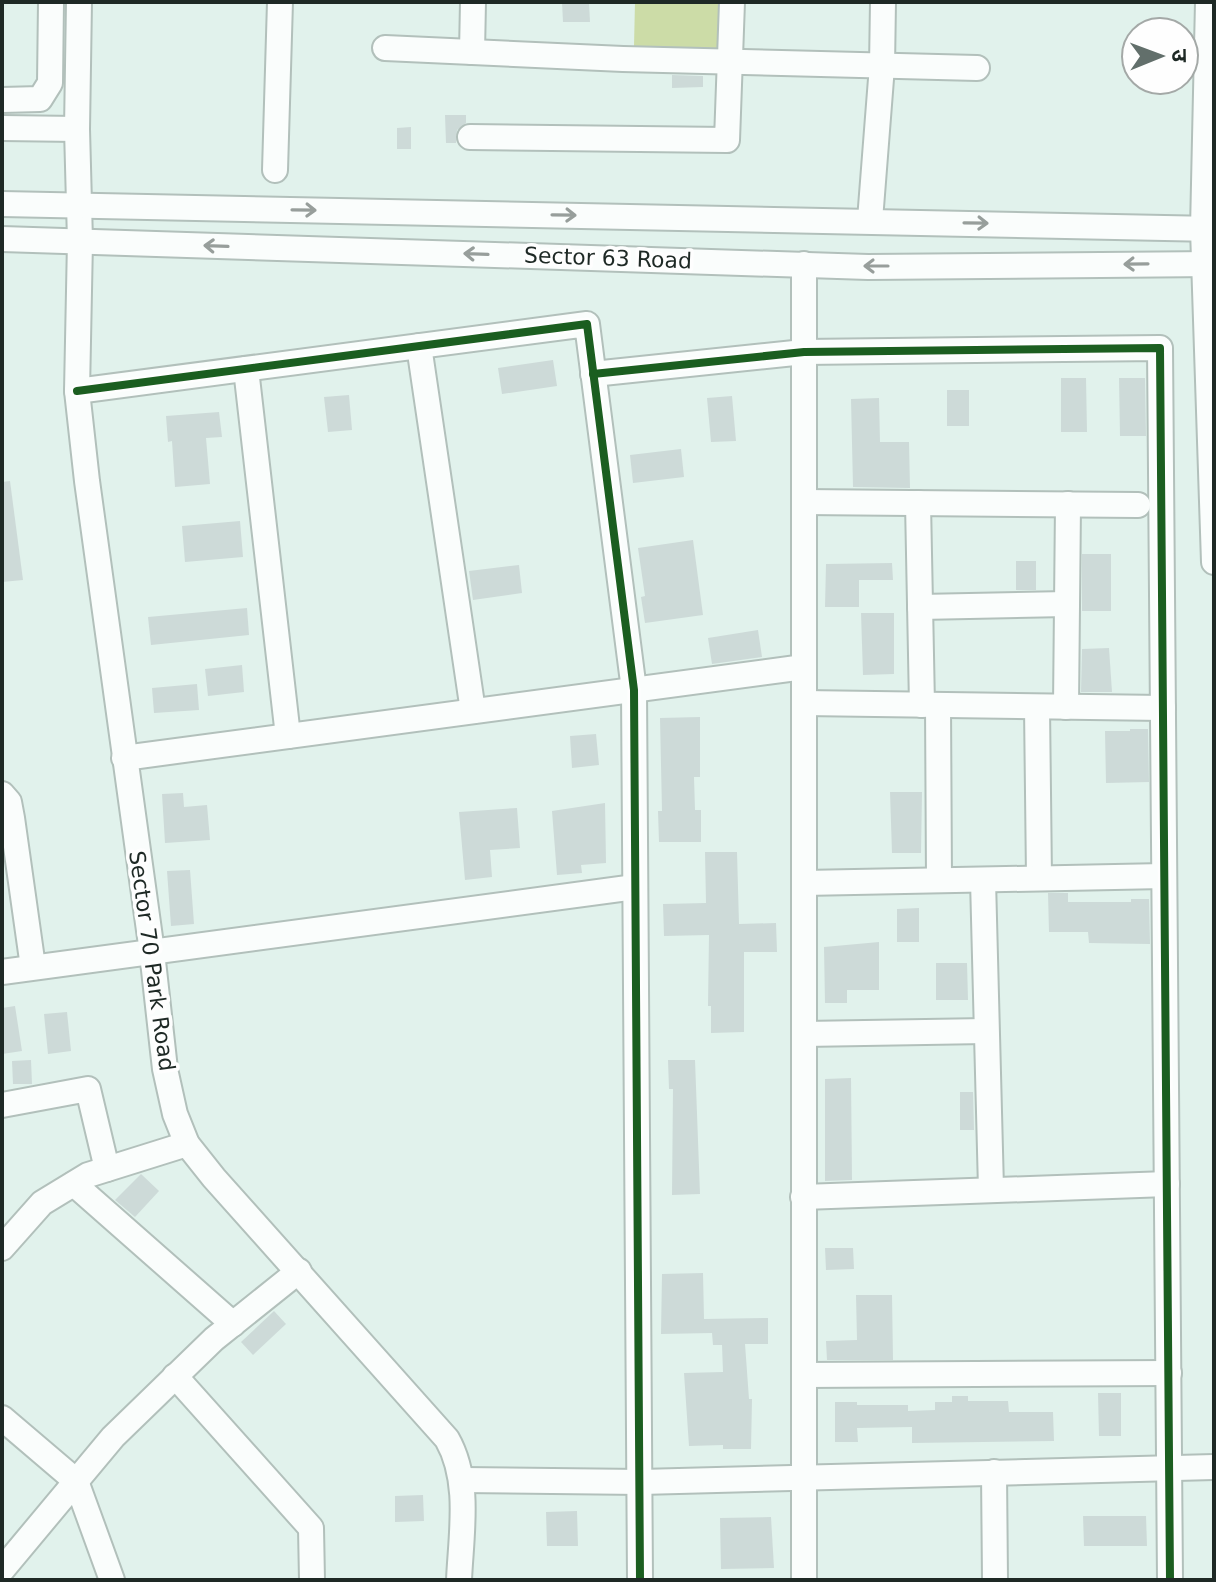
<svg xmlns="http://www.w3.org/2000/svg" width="1216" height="1582" font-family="'DejaVu Sans','Noto Sans Devanagari',sans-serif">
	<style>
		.green { fill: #ccdca7 }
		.building { fill: #cddad8 }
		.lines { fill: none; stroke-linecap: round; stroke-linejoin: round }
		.minor-casing { stroke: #b2c0bb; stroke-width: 28 }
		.minor { stroke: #fafdfc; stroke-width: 24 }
		.cycleway-casing { stroke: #fefefe; stroke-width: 13 }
		.cycleway { stroke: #1b5e20; stroke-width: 8 }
		.oneway { stroke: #979e9b }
		.labels { text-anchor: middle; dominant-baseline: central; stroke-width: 7; stroke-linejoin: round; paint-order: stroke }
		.street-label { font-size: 22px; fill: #1e2925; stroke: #fefefe }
	</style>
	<rect width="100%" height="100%" fill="#e1f2ec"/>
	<path class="green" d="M 635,2 L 720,2 L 719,49 L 634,46 Z"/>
	<g class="building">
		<path d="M 562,2 L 589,2 L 590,22 L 563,22 Z"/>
		<path d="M 672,75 L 703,76 L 703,87 L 672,88 Z"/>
		<path d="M 445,115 L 466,115 L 466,123 L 457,130 L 456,143 L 446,143 Z"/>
		<path d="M 411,127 L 411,149 L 397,149 L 397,128 Z"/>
		<path d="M 553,360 L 557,386 L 502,394 L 498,368 Z"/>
		<path d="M 1061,378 L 1086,378 L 1087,432 L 1061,432 Z"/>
		<path d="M 1119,378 L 1145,378 L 1146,436 L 1120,436 Z"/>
		<rect x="947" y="390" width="22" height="36"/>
		<path d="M 349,395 L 352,430 L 328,432 L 324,397 Z"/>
		<path d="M 732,396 L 736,441 L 711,442 L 707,398 Z"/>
		<path d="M 879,398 L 880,442 L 909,442 L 910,488 L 853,487 L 851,399 Z"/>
		<path d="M 219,412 L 222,437 L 206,438 L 210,484 L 175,487 L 172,441 L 168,442 L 166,416 Z"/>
		<path d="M 681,449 L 684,477 L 633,483 L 630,455 Z"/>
		<path d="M 10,481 L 23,580 L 2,582 L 2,482 Z"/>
		<path d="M 240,521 L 243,557 L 185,562 L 182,526 Z"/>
		<path d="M 693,540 L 703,615 L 645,623 L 641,597 L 645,596 L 638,548 Z"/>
		<rect x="1082" y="554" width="29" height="57"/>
		<rect x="1016" y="561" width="20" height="29"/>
		<path d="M 892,563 L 893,580 L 859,580 L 859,607 L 825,607 L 826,564 Z"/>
		<path d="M 519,565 L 522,593 L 473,600 L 469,571 Z"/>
		<path d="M 247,608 L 249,635 L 151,645 L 148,617 Z"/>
		<path d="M 861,613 L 894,613 L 894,674 L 863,675 Z"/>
		<path d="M 758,630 L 762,657 L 712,664 L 708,638 Z"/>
		<path d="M 1109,648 L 1112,692 L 1081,692 L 1082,649 Z"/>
		<path d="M 242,665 L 244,692 L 208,696 L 205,669 Z"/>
		<path d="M 197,684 L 199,710 L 154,713 L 152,688 Z"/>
		<path d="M 700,717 L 700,777 L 694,777 L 695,810 L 701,810 L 701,842 L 659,842 L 658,811 L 662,811 L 660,718 Z"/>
		<path d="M 1130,729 L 1148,729 L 1149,782 L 1106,783 L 1105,731 L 1130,731 Z"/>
		<path d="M 596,734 L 599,765 L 572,768 L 570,736 Z"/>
		<path d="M 890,792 L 922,792 L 921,853 L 892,853 Z"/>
		<path d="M 183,793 L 184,807 L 207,805 L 210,840 L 165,843 L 162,794 Z"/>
		<path d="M 605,803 L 606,863 L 581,865 L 582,873 L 557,875 L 552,811 Z"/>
		<path d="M 517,808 L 520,848 L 490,850 L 492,877 L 465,880 L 459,812 Z"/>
		<path d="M 705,852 L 737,852 L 739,924 L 776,923 L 777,952 L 744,952 L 744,1032 L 711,1033 L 711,1006 L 708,1006 L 709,935 L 664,936 L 663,904 L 706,903 Z"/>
		<path d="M 190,870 L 194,924 L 171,926 L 167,871 Z"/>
		<path d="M 1048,893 L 1068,893 L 1068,902 L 1131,902 L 1131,899 L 1149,899 L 1150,944 L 1089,943 L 1088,932 L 1049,932 Z"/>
		<path d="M 919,908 L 919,942 L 897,942 L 897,909 Z"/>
		<path d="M 879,942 L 879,990 L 847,990 L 847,1003 L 825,1003 L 824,947 Z"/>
		<path d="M 936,963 L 967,963 L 968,1000 L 936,1000 Z"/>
		<path d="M 15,1006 L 22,1051 L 2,1054 L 2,1008 Z"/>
		<path d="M 67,1012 L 71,1051 L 48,1054 L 44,1014 Z"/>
		<path d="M 31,1060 L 32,1084 L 13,1084 L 12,1061 Z"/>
		<path d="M 668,1060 L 695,1060 L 700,1194 L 672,1195 L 673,1089 L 669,1089 Z"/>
		<path d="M 851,1078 L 852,1180 L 825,1181 L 825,1079 Z"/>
		<path d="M 960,1092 L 973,1092 L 974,1130 L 960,1130 Z"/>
		<path d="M 141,1174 L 159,1191 L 135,1217 L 115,1200 Z"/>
		<path d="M 825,1248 L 853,1248 L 854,1269 L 826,1270 Z"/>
		<path d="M 703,1273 L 704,1319 L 768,1318 L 768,1344 L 745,1344 L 749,1399 L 752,1399 L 751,1449 L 723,1449 L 723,1445 L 689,1446 L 684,1373 L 723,1372 L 722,1345 L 713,1345 L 712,1333 L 661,1334 L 662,1274 Z"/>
		<path d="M 856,1295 L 892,1295 L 893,1360 L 827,1360 L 826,1341 L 857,1340 Z"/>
		<path d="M 274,1311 L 286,1324 L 253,1355 L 241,1342 Z"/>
		<path d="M 1098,1393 L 1121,1393 L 1121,1436 L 1099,1436 Z"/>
		<path d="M 952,1396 L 968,1396 L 968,1401 L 1008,1401 L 1009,1412 L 1053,1412 L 1054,1441 L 912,1443 L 912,1427 L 857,1428 L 858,1442 L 835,1442 L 835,1402 L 857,1402 L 857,1405 L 908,1405 L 908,1411 L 935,1410 L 935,1402 L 952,1402 Z"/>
		<path d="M 423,1495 L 424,1521 L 395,1522 L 395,1496 Z"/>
		<path d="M 577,1511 L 578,1546 L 547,1546 L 546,1512 Z"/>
		<path d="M 1083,1516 L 1146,1516 L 1147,1546 L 1084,1546 Z"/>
		<path d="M 771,1517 L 774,1568 L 721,1569 L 720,1518 Z"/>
	</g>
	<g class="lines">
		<g class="minor-casing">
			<g id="minor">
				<path d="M 79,2 L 77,129 L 80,241 L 77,391 L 87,481 L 152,952 L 165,1069 L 175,1114 L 187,1144 L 214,1178 L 447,1439 C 471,1481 461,1534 459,1580"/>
				<path d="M 1208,2 L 1203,229 L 1214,562"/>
				<path d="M 385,48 L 623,59 L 977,68"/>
				<path d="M 472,52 L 473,2"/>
				<path d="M 2,100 L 40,99 L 50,83 L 51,2"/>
				<path d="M 2,128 L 77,129"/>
				<path d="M 470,137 L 727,140 L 732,2"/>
				<path d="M 275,170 L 280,2"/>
				<path d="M 2,204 L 1214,229"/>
				<path d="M 870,220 L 882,66 L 883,2"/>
				<path d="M 2,239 L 868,267 L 1214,264"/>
				<path d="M 419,346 L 473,711"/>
				<path d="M 246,369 L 288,736"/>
				<path d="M 593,374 L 804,352 L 1160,348 L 1170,1580"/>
				<path d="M 77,391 L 587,324 L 634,690 L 640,1580"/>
				<path d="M 804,502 L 1138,505"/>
				<path d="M 918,503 L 922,705"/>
				<path d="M 920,607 L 1067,604"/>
				<path d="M 804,703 L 1163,708"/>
				<path d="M 938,705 L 939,880"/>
				<path d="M 1037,707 L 1039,878"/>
				<path d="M 1066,707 L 1068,504"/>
				<path d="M 124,758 L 804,667"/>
				<path d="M 2,794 L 9,802 L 12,818 L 33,967"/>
				<path d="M 983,880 L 991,1189"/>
				<path d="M 804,883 L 1164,876"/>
				<path d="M 2,972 L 635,887"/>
				<path d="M 804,1034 L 986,1031"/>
				<path d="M 2,1105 L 88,1089 L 107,1169"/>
				<path d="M 74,1184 L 233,1324"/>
				<path d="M 803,1197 L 1167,1184"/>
				<path d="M 2,1248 L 42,1203 L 88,1175 L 187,1144"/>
				<path d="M 804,1375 L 1169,1373"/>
				<path d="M 175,1376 L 311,1528 L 312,1580"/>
				<path d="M 2,1418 L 76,1481 L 112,1580"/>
				<path d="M 994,1472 L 995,1580"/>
				<path d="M 462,1480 L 641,1482 L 1214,1467"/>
				<path d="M 2,1570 L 113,1437 L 214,1339 L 299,1271"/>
				<path d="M 804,1580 L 804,264"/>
			</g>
		</g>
		<use href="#minor" class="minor"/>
		<g class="cycleway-casing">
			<g id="cycleway">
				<path d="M 593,374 L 804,352 L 1160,348 L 1170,1580"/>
				<path d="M 77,391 L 587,324 L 634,690 L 640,1580"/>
			</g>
		</g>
		<use href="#cycleway" class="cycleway"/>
	</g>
	<defs><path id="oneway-shaft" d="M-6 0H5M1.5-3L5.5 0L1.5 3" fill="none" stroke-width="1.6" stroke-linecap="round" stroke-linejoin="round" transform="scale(2)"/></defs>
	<g class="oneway">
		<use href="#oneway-shaft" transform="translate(304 210) rotate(1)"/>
		<use href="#oneway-shaft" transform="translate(564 215) rotate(1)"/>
		<use href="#oneway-shaft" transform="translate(976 223) rotate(1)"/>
		<use href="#oneway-shaft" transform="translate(216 246) rotate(-178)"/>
		<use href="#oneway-shaft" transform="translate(476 254) rotate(-178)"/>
		<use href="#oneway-shaft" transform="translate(1136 264) rotate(179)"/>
		<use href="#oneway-shaft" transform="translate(876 266) rotate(180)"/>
	</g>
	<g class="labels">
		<g class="street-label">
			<text transform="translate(608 258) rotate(2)">Sector 63 Road</text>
			<text transform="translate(152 961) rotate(82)">Sector 70 Park Road</text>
		</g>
	</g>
	<rect width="1216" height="1582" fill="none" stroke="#1e2925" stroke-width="8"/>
	<g transform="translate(1160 56) rotate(89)"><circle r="38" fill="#fefefe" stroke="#a4a9a7" stroke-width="2"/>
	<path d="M0-6L14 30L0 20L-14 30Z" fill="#626f6b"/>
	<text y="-12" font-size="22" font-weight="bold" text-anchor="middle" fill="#1e2925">उ</text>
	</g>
</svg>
